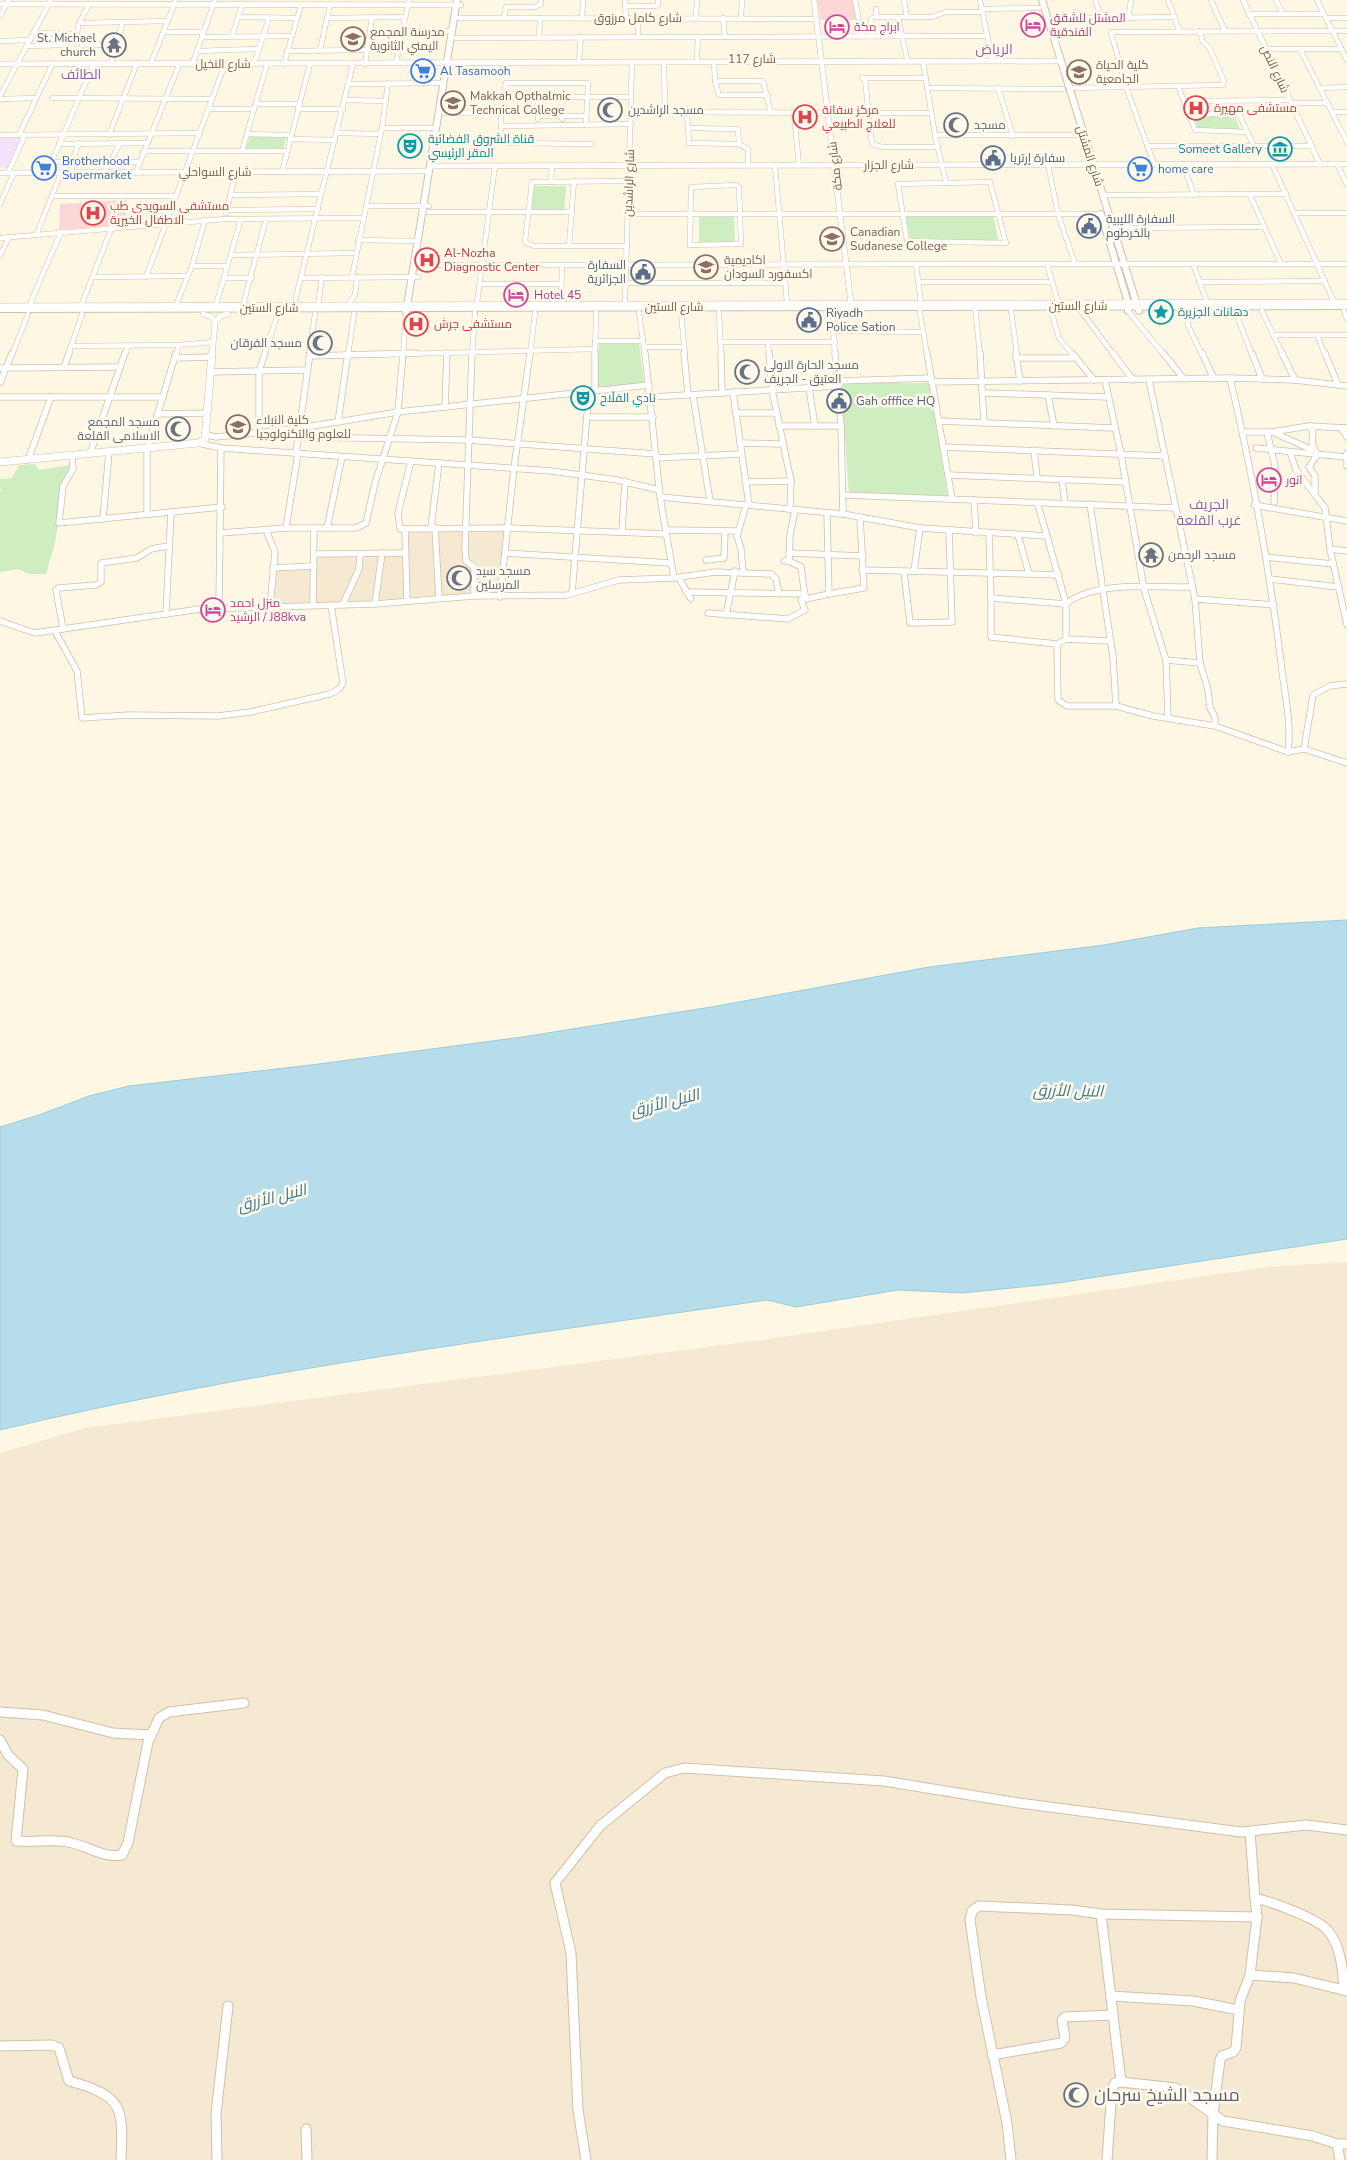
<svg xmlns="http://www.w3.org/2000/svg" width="1347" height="2160" font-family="'Nunito Sans',Cairo,sans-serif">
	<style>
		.residential { fill: #f6e9d2 }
		.education { fill: #f4e1fb }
		.medical { fill: #fdd6d7 }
		.green { fill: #ceedc1 }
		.water { fill: #b7ddea; stroke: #9cccdc }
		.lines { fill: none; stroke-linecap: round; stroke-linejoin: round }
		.minor-far2-casing { stroke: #d1bfa9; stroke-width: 5.5 }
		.minor-far1-casing { stroke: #d1bfa9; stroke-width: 7 }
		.minor-casing { stroke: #d1bfa9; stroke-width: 11 }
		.tertiary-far1-casing { stroke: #d1bfa9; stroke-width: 6 }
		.tertiary-casing { stroke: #d1bfa9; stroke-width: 8 }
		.secondary-casing { stroke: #d4c0a6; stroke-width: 8 }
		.minor-far2 { stroke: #fff; stroke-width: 4.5 }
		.minor-far1 { stroke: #fff; stroke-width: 5.5 }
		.minor { stroke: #fff; stroke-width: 9 }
		.tertiary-far1 { stroke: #fff; stroke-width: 5 }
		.tertiary { stroke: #fff; stroke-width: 7 }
		.secondary { stroke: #fff; stroke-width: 6 }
		.labels { text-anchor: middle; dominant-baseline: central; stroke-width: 5; stroke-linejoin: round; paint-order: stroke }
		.far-street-label { font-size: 12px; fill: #795e47; stroke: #fffaec }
		.far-hotel-label { font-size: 12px; fill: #b23c85; stroke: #fffaec; text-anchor: start }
		.far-education-label { font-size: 12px; fill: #785e54; stroke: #fffaec; text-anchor: start }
		.far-worship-label { font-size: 12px; fill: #5b616d; stroke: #fffaec; text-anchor: start }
		.far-shop-label { font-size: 12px; fill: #366cbe; stroke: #fffaec; text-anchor: start }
		.far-health-label { font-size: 12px; fill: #be3a42; stroke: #fffaec; text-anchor: start }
		.far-culture-label { font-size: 12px; fill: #0d838f; stroke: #fffaec; text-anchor: start }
		.far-service-label { font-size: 12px; fill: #4e5e75; stroke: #fffaec; text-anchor: start }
		.far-neighbourhood-label { font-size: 14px; fill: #8f629d; stroke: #fffaec }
		.water-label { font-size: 16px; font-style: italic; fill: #3e798f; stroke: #fffaec }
		.near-worship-label { font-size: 18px; fill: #5b616d; stroke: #fffaec; text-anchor: start }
	</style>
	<rect width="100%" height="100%" fill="#fef7e4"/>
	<g class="residential">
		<path d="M 406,527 L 507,530 L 497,598 L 316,604 L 315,554 L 406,554 Z"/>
		<path d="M 313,566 L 314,605 L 271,606 L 273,568 Z"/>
		<path d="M 1347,1262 L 1347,2160 L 0,2160 L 0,1453 L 85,1428 L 753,1341 L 1268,1267 Z"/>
	</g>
	<path class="education" d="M 0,138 L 22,138 L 8,168 L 0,167 Z"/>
	<g class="medical">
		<path d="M 817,0 L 853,0 L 857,20 L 821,20 Z"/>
		<path d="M 126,200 L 126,224 L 59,230 L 60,204 Z"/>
	</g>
	<g class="green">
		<path d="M 1194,117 L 1235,117 L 1240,129 L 1198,129 Z"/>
		<path d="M 250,136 L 287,136 L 283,149 L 246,149 Z"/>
		<path d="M 534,186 L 566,186 L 564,212 L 531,212 Z"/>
		<path d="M 905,214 L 993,215 L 999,242 L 911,242 Z"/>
		<path d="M 699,217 L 734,217 L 735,242 L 699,242 Z"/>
		<path d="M 599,343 L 639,343 L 644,383 L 596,388 Z"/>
		<path d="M 841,383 L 929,383 L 948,499 L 849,496 Z"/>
		<path d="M 35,464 L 39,470 L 70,465 L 54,547 L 46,574 L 29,574 L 18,569 L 0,572 L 0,491 L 3,490 L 0,489 L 0,479 L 12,478 L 19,465 Z"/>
	</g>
	<path class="water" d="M 1347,920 L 1347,1239 L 1051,1284 L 963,1293 L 898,1290 L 796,1307 L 767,1300 C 510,1337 252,1370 0,1430 L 0,1127 L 39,1115 L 89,1096 L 129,1086 L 311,1065 L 522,1037 L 717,1006 L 929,967 L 1104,945 L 1198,928 Z"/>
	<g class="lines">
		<g class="minor-far2-casing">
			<g id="minor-far2">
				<path d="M 625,0 L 626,18"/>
				<path d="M 855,0 L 862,36"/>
				<path d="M 904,0 L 907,17"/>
				<path d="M 980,0 L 992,59"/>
				<path d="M 1095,0 L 1102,18"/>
				<path d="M 1131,0 L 1129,14 L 1132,18"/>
				<path d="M 1168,0 L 1180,32"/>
				<path d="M 1211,0 L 1225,31"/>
				<path d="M 1276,0 L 1283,14"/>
				<path d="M 1317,0 L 1347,60"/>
				<path d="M 626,6 L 655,6 L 658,5 L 658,0"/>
				<path d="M 876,9 L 877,17"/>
				<path d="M 981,9 L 1039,8"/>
				<path d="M 1249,14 L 1324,14"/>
				<path d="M 0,16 L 9,0"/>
				<path d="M 238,17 L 297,18"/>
				<path d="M 898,17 L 907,59"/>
				<path d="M 327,18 L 405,17"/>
				<path d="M 459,18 L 817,19"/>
				<path d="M 504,18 L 506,7 L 535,7 L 541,4 L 541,0"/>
				<path d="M 582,18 L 583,0"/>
				<path d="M 638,18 L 638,37"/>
				<path d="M 696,18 L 697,0"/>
				<path d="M 723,18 L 725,37"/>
				<path d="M 741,18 L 742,0"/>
				<path d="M 1327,18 L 1347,18"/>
				<path d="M 1047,19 L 1174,17"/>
				<path d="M 79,23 L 168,21"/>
				<path d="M 402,31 L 452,31"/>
				<path d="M 164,32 L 204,32"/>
				<path d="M 34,33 L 76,34"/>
				<path d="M 232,36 L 242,5"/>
				<path d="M 873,36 L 871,19 L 874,17 L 932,17 L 946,12 L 982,12"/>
				<path d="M 202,37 L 292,36"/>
				<path d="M 539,37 L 540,18"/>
				<path d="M 456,38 L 988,36"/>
				<path d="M 0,41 L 30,40"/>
				<path d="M 75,42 L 79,23 L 89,5"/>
				<path d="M 82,45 L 117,45"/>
				<path d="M 27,46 L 67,45"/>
				<path d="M 1266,49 L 1341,49"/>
				<path d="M 1300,49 L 1347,142"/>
				<path d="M 320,50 L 330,5"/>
				<path d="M 197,51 L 258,49"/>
				<path d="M 287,51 L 367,50"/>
				<path d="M 697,59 L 698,37"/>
				<path d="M 579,60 L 581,37"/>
				<path d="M 396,62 L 409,0"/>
				<path d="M 664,62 L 665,112"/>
				<path d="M 714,62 L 715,81 L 719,95 L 768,95"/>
				<path d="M 923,62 L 935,135 L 946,183"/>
				<path d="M 111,63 L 123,22"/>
				<path d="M 151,63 L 176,0"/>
				<path d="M 254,64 L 269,18"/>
				<path d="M 284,64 L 301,5"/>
				<path d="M 365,64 L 372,17"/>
				<path d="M 192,65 L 215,0"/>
				<path d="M 926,78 L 862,78 L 865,79 L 872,144 L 882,147 L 938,147"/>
				<path d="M 715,81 L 763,81 L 771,113"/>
				<path d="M 349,84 L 444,83"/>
				<path d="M 1178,86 L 1195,130 L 1247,132"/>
				<path d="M 927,88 L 1063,89"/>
				<path d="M 998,88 L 1013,136"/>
				<path d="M 1070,88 L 1222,85 L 1224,81 L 1209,47 L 1203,42 L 1199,31"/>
				<path d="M 1321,88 L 1347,87"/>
				<path d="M 0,96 L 51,0"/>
				<path d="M 503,97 L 631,97"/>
				<path d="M 561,97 L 562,119"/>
				<path d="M 52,98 L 212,99"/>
				<path d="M 0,99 L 36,98"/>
				<path d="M 345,100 L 386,101"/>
				<path d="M 1184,101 L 1290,100"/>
				<path d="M 1292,103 L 1328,103"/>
				<path d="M 255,104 L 300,104"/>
				<path d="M 209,109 L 254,109"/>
				<path d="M 298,109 L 343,109"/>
				<path d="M 631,112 L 931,113"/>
				<path d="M 1332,112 L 1347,112"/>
				<path d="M 444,113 L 501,112"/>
				<path d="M 687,113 L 689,143 L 739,144 L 748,149 L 748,165"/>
				<path d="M 794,113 L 799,165"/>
				<path d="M 1189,114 L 1239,114 L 1254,146"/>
				<path d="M 538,116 L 586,116"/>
				<path d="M 538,119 L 542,97"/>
				<path d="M 586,124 L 588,83 L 506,83 L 501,112 L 501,143 L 592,144"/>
				<path d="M 501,126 L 631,124"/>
				<path d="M 382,128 L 436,128"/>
				<path d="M 688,128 L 738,129 L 739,144"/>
				<path d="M 337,133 L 380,134"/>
				<path d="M 247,134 L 292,135"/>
				<path d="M 0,135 L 200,133"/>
				<path d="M 19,135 L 53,63"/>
				<path d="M 109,135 L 137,63"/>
				<path d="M 935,135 L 1077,135"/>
				<path d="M 290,139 L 335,140"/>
				<path d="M 59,144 L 146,143"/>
				<path d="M 1147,146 L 1312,146"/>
				<path d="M 143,151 L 287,151"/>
				<path d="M 242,151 L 267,64"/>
				<path d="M 50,162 L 140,162"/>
				<path d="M 1154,164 L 1126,87 L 1111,32 L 1347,31"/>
				<path d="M 1183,164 L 1194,195"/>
				<path d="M 1272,164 L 1334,302"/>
				<path d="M 1337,164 L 1347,185"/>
				<path d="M 775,165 L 787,303"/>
				<path d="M 104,172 L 120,144"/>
				<path d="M 136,172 L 179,65"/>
				<path d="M 282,172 L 310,64"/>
				<path d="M 8,173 L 25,135"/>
				<path d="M 47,173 L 94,63"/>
				<path d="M 72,173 L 72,162 L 79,143"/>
				<path d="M 551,182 L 552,166"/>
				<path d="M 990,182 L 1006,243 L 907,241 L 898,184 Z"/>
				<path d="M 736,185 L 739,187 L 741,244 L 690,245 L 691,187 Z"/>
				<path d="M 230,195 L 321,194"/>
				<path d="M 1103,195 L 1286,194"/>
				<path d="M 1250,195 L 1281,264"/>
				<path d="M 52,196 L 176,196"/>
				<path d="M 0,204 L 14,173"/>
				<path d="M 366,206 L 429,206"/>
				<path d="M 226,210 L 318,209"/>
				<path d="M 428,212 L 572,212"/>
				<path d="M 226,213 L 236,172"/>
				<path d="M 1295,213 L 1347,213"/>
				<path d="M 628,214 L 1101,214"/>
				<path d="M 1113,228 L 1263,227"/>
				<path d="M 37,233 L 61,173"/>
				<path d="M 0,238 L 225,219 L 363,218"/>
				<path d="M 358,240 L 418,241"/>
				<path d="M 569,246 L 574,181"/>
				<path d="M 627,246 L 534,246 L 525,242 L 532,182 L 630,181"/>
				<path d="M 231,255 L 355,253"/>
				<path d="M 0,256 L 9,237"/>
				<path d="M 916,264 L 921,303"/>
				<path d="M 1047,264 L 1058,302"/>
				<path d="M 1075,264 L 1347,264"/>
				<path d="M 1193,264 L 1207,302"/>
				<path d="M 415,265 L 562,265 L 561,303"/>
				<path d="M 562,265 L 1075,264 L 1058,214 L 1048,165"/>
				<path d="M 730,265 L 731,283"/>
				<path d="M 192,266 L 227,266"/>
				<path d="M 94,277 L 187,276"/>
				<path d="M 146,277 L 225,64"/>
				<path d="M 352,277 L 382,128 L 388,83"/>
				<path d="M 224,278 L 252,278"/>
				<path d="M 301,278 L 418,277"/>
				<path d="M 918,282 L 1052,282"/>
				<path d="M 1199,282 L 1325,281"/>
				<path d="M 626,283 L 785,283"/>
				<path d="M 480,284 L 560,284"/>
				<path d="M 477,303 L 495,166"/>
				<path d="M 625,303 L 632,62"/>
				<path d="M 176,305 L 192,266 L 205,220"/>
				<path d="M 216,305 L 241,219"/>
				<path d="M 243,305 L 266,219"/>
				<path d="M 294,305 L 353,64"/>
				<path d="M 318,305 L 322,277"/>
				<path d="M 348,305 L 355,295 L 357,277"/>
				<path d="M 29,306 L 61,232"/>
				<path d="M 81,306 L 112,227"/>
				<path d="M 975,307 L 980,355"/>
				<path d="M 1011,311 L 1017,355"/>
				<path d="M 1051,311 L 1059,338 L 1073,355"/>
				<path d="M 1081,311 L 1114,355"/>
				<path d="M 1128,311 L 1164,355"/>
				<path d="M 1185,311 L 1189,327 L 1202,355"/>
				<path d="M 1235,311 L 1252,355"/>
				<path d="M 1262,311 L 1283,355"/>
				<path d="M 1344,311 L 1347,319"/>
				<path d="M 681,312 L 685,355"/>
				<path d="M 719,312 L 721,355"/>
				<path d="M 832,312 L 835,355"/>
				<path d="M 920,312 L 927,355"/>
				<path d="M 639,313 L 645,355"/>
				<path d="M 833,331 L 922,332"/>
				<path d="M 1274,335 L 1347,335"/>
				<path d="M 1317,335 L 1325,355"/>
				<path d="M 595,341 L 643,341"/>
				<path d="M 720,342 L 835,342"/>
				<path d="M 768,342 L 769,355"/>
				<path d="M 71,346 L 179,345 L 213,342"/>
				<path d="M 644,347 L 683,347"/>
				<path d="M 12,355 L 28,314"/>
				<path d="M 68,355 L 82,314"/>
				<path d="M 125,355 L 128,346"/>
				<path d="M 176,355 L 179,345"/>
				<path d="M 264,355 L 278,314"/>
				<path d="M 309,355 L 315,314"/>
				<path d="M 348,355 L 354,314"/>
				<path d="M 365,355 L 595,349"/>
				<path d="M 403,355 L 406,314"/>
				<path d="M 472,355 L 475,313"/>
				<path d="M 530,355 L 535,313"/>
				<path d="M 595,355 L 596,313"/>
			</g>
		</g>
		<g class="minor-far1-casing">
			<g id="minor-far1">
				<path d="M 472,353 L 465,547 L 466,561 L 474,567 L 474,596"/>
				<path d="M 645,353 L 660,497 L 674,578"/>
				<path d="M 684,353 L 688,395"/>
				<path d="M 721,353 L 722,393"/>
				<path d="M 769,353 L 772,390 L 791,481 L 790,509"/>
				<path d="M 835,353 L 841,426 L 843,514"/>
				<path d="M 927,353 L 952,499"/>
				<path d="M 980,353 L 984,423"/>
				<path d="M 1016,353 L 1020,381"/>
				<path d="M 1072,353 L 1094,380"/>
				<path d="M 1113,353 L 1133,380"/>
				<path d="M 1163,353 L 1184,379"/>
				<path d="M 1202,353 L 1214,379"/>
				<path d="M 1252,353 L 1262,379"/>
				<path d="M 1282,353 L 1295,380"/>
				<path d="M 1325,353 L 1338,385"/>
				<path d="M 309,356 L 416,353"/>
				<path d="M 175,358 L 212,357"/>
				<path d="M 1016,358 L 1076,358"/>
				<path d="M 64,367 L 69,353"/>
				<path d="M 0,368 L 120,367"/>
				<path d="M 210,372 L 307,370"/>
				<path d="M 1230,378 C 1252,471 1269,567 1281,662 C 1284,692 1292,722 1288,752 L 1304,749 L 1347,763"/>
				<path d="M 1105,380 L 1121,454 L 1144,589 L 1166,660 L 1168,717"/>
				<path d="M 1149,380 L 1195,599 L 1200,663 L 1208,690 L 1210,708 L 1215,717 L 1215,726 L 1288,752"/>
				<path d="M 838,381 L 931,378"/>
				<path d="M 931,382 L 1230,378 L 1295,380 L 1347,386"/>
				<path d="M 0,383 L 12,353"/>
				<path d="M 809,388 L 815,426"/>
				<path d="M 595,390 L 595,353"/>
				<path d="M 733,392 L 749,505"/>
				<path d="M 984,393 L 1108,397"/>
				<path d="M 693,395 L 710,501"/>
				<path d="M 1048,395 L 1054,426"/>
				<path d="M 0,397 L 163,397"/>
				<path d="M 651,397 L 839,386"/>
				<path d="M 445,407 L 447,353"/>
				<path d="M 736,413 L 777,413"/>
				<path d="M 158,414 L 207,413"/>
				<path d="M 587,417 L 653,417"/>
				<path d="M 939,421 L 1114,428"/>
				<path d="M 338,422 L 348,353"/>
				<path d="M 779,426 L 841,426"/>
				<path d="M 1309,426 L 1313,431 L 1312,443 L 1317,455 L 1309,467 L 1315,476 L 1315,495 L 1325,508 L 1330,549"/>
				<path d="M 1341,428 L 1347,437"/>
				<path d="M 1243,432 L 1272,432 L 1309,426 L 1347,428"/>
				<path d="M 1267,432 L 1275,466 L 1274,502"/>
				<path d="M 1272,432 L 1315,451"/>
				<path d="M 259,433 L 259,371 L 265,353"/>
				<path d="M 207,435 L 216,437 L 300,428 L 398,412 L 649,385"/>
				<path d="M 299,437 L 468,440 L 656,454"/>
				<path d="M 198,443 L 221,448 L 552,471 L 617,480 L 659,490"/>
				<path d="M 740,443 L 782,444"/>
				<path d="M 943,447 L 1165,456"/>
				<path d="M 1256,448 L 1346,457"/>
				<path d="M 1034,450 L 1037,478"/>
				<path d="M 1290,452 L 1296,470 L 1315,495"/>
				<path d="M 296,453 L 310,353"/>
				<path d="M 1347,453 L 1347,466"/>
				<path d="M 90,454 L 125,353"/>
				<path d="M 72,455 L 73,469 L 63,486 L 59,523 L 222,507"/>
				<path d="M 656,458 L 741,454"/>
				<path d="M 28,460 L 51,397"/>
				<path d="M 411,461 L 398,513 L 400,529 L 507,528 L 666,534"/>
				<path d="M 948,475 L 1125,482"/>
				<path d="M 1062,480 L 1065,503"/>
				<path d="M 745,482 L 791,481"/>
				<path d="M 843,495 L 1175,508"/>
				<path d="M 660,497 L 843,514 L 920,528 L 1047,536 L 1037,502"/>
				<path d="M 974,500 L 976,533"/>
				<path d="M 1090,504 L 1113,657 L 1116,706 L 1153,716 L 1215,726"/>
				<path d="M 1254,505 L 1347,521"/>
				<path d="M 827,513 L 829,594 L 864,588 L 860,517"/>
				<path d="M 147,514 L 147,449 L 176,353"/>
				<path d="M 103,519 L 109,452"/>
				<path d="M 431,527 L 439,463"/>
				<path d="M 435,527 L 439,598"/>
				<path d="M 286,528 L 298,453"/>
				<path d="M 327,528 L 342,457"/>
				<path d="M 405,529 L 407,601"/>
				<path d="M 266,530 L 275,552 L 270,607"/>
				<path d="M 666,530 L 738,531"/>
				<path d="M 622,531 L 625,481"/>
				<path d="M 220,533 L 286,528 L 356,528 L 366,523 L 375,483 L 398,412 L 403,353"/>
				<path d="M 989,534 L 991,598 L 1066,604 C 1095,580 1155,588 1192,587"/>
				<path d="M 1047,536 L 1066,604 L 1066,639"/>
				<path d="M 1347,551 L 1330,549 L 1347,625"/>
				<path d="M 505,553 L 671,563"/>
				<path d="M 789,553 L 863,556"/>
				<path d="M 314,554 L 405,553"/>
				<path d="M 1266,557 L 1333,564"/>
				<path d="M 706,560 L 724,558 L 725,531"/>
				<path d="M 784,561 L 789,561 L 790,535 L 795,510"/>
				<path d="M 789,561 L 801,567 L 805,597"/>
				<path d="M 273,568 L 314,566"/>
				<path d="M 862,570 L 1029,574 L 1018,535"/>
				<path d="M 914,571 L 920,528"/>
				<path d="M 904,572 L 910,623 L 952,622 L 949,531"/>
				<path d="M 743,573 L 741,549 L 737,536 L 746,505"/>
				<path d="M 1029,574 L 1059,575"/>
				<path d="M 679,578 L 691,599"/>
				<path d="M 1270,579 L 1338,587"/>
				<path d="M 686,592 L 805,594"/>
				<path d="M 572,593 L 589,391"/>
				<path d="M 500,597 L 514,468 L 530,353"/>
				<path d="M 991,598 L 991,637 L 1057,644 L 1066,639 L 1109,641"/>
				<path d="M 1195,599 L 1274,605"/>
				<path d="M 343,604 L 359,569 L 360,554"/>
				<path d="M 375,604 L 382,553"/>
				<path d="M 313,605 L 314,528"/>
				<path d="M 219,608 L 221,448"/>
				<path d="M 708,613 L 788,619 L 805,610 L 801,600 L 829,594"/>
				<path d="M 166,614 L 171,512"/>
				<path d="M 726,615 L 735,571"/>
				<path d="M 0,621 L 35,633 L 200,609 L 375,604 L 474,596 L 567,595 L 619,580 L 674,578 L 715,572 L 771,574 L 776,579 L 779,594"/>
				<path d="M 63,629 L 56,590 L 58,588 L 96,585 L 101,582 L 101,563 L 137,558 L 151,549 L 168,546"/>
				<path d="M 55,631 L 77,671 L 82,718 L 129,715 L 218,716 L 250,712 L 330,694 L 339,689 L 343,683 L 331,605"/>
				<path d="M 1057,644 L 1058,700 L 1067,706 L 1116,706"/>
				<path d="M 1166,660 L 1200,663"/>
				<path d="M 1304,749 L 1313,695 L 1330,686 L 1347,684"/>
			</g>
		</g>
		<g class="minor-casing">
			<g id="minor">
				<path d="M 0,1712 L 43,1715 L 113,1733 L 151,1735"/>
				<path d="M 0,1740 L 8,1755 L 23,1769 L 16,1841 C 35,1843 54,1838 72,1843 C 89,1847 103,1858 122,1855 L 128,1843 L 148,1742 L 159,1718 L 169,1712 L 244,1703"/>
				<path d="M 1250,1832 L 1255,1898"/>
				<path d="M 1101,1914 L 1121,2082"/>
				<path d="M 1250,1975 L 1294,1978 L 1347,1991"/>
				<path d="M 1111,1996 L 1193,2001 L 1239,2010"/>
				<path d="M 0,2046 L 52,2045 L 59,2048 L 69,2081 C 125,2096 123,2109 121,2160"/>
				<path d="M 992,2055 L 1061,2043 L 1065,2038 L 1062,2020 L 1065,2017 L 1113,2015"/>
				<path d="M 306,2129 L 307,2160"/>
				<path d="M 1337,2144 L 1340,2160"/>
				<path d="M 217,2160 L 216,2114 L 228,2006"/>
				<path d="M 586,2160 L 578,2110 L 571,1953 L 555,1883 L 600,1826 L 665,1773 L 684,1768 L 884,1781 L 1019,1803 L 1241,1832 L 1306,1825 L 1347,1830"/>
				<path d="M 1011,2160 L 1007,2123 L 981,1997 L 970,1920 L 972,1911 L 979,1906 L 1072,1910 L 1101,1914 L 1257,1917 L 1255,1898 C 1271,1902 1318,1918 1328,1931 C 1341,1946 1343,1971 1344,1990"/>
				<path d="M 1107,2160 L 1112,2089 L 1115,2083 L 1121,2082 L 1176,2088 L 1223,2121 L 1313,2136 L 1337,2144 L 1347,2144"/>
				<path d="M 1212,2160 L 1213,2114 L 1220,2060 L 1222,2056 L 1233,2052 L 1236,2048 L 1240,2001 L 1250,1975 L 1257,1917"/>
			</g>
		</g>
		<g class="tertiary-far1-casing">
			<g id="tertiary-far1">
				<path d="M 814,0 L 852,312"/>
				<path d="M 1243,0 L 1320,164"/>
				<path d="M 0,4 L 461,5"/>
				<path d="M 0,64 L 1061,61"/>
				<path d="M 430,166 L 1347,164"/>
				<path d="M 0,173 L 429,171"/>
				<path d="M 0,306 L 1347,302"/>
				<path d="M 203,314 L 212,317 L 215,323 L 212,355"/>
				<path d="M 215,323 L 220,316 L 228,314"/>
			</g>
		</g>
		<g class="tertiary-casing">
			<path id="tertiary" d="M 0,462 L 198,443 L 205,439 L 212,353"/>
		</g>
		<g class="secondary-casing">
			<g id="secondary">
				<path d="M 1042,0 L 1139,311"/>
				<path d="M 1101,214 L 1129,306 L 1128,311"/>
				<path d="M 0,309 L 1347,306"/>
				<path d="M 406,312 L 457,0"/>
			</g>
		</g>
		<use href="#minor-far2" class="minor-far2"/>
		<use href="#minor-far1" class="minor-far1"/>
		<use href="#minor" class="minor"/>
		<use href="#tertiary-far1" class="tertiary-far1"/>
		<use href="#tertiary" class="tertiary"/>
		<use href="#secondary" class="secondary"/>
	</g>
	<defs>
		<g id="hotel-ring" transform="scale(1.25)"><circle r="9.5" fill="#fffaec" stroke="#d1479c" stroke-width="1.5"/><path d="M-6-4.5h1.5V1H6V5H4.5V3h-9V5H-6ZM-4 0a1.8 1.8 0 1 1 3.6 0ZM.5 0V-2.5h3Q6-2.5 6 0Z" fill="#d1479c"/></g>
		<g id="school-ring" transform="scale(1.25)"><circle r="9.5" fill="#fffaec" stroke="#8d6e63" stroke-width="1.5"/><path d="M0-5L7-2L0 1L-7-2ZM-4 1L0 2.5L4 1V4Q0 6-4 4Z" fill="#8d6e63"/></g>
		<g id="temple-ring" transform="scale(1.25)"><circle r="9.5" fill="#fffaec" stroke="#6b7280" stroke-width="1.5"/><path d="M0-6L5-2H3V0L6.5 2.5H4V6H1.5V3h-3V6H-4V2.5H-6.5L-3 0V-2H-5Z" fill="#6b7280"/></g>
		<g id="supermarket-ring" transform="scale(1.25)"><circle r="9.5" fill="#fffaec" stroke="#3f7fe0" stroke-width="1.5"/><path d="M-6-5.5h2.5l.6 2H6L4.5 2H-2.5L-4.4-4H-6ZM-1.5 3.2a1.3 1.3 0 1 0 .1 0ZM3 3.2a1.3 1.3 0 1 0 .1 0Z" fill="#3f7fe0"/></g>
		<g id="university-ring" transform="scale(1.25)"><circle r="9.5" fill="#fffaec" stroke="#8d6e63" stroke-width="1.5"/><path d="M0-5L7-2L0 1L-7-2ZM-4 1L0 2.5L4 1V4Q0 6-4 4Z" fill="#8d6e63"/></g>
		<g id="hospital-ring" transform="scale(1.25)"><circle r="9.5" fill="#fffaec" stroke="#e0444e" stroke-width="1.5"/><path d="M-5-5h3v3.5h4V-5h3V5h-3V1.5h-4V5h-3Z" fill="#e0444e"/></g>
		<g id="mosque-ring" transform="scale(1.25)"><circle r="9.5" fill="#fffaec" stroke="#6b7280" stroke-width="1.5"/><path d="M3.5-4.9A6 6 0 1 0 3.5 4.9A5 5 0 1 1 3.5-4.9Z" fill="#6b7280"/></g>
		<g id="theatre-ring" transform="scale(1.25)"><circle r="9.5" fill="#fffaec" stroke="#0f9aa8" stroke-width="1.5"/><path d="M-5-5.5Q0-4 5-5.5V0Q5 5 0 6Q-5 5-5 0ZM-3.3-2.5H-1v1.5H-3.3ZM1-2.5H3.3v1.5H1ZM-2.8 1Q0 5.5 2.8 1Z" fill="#0f9aa8"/></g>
		<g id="museum-ring" transform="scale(1.25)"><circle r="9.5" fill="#fffaec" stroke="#0f9aa8" stroke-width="1.5"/><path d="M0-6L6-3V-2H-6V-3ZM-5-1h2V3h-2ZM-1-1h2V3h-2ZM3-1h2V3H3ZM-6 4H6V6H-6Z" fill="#0f9aa8"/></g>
		<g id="civic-ring" transform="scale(1.25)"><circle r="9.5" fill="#fffaec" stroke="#5c6f8a" stroke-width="1.5"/><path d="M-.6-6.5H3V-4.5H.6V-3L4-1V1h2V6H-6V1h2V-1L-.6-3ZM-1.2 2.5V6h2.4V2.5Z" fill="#5c6f8a"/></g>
		<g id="sight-ring" transform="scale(1.25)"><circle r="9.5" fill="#fffaec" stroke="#0f9aa8" stroke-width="1.5"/><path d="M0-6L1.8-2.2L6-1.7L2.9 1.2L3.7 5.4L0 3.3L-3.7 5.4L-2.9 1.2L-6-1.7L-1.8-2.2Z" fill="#0f9aa8"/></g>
	</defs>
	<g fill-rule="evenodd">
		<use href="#hotel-ring" x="1033" y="25"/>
		<use href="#hotel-ring" x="837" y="27"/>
		<use href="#school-ring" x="353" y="39"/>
		<use href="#temple-ring" x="114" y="45"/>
		<use href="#supermarket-ring" x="423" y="71"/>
		<use href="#university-ring" x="1079" y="72"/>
		<use href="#university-ring" x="453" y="103"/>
		<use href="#hospital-ring" x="1196" y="108"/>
		<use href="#mosque-ring" x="610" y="110"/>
		<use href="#hospital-ring" x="805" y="117"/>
		<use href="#mosque-ring" x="956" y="125"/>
		<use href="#theatre-ring" x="410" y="146"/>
		<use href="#museum-ring" x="1280" y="149"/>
		<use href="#civic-ring" x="993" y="158"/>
		<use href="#supermarket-ring" x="44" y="168"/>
		<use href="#supermarket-ring" x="1140" y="169"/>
		<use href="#hospital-ring" x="93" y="213"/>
		<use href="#civic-ring" x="1089" y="226"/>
		<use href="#university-ring" x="832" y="239"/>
		<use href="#hospital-ring" x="427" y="260"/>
		<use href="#university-ring" x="706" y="267"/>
		<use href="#civic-ring" x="643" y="272"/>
		<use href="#hotel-ring" x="516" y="295"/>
		<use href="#sight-ring" x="1161" y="312"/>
		<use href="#civic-ring" x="809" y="320"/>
		<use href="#hospital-ring" x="416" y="324"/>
		<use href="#mosque-ring" x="320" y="343"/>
		<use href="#mosque-ring" x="747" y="372"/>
		<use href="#theatre-ring" x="583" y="398"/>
		<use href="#civic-ring" x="839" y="401"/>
		<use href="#university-ring" x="238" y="427"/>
		<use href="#mosque-ring" x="178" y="429"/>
		<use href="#hotel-ring" x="1269" y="480"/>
		<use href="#temple-ring" x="1151" y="555"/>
		<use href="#mosque-ring" x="459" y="578"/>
		<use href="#hotel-ring" x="213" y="610"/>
		<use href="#mosque-ring" x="1076" y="2095"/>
	</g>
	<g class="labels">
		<g class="far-street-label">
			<text x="638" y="18">شارع كامل مرزوق</text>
			<text x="752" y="59">شارع 117</text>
			<text x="223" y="64">شارع النخيل</text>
			<text transform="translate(1275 69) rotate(65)">شارع النص</text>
			<text transform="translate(1090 156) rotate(72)">شارع المشتل</text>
			<text x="889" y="165">شارع الجزار</text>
			<text transform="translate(835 166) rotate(-97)">شارع مكة</text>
			<text x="215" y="172">شارع السواحلي</text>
			<text transform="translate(629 183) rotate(-88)">شارع الراشدين</text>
			<text x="1078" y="306">شارع الستين</text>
			<text x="674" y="307">شارع الستين</text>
			<text x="269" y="308">شارع الستين</text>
		</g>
		<g class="far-hotel-label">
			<text x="1050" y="18">المشتل للشقق<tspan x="1050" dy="14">الفندقية</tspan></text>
			<text x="854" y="27">ابراج مكة</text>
			<text x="534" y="295">Hotel 45</text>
			<text x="1286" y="480">انور</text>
			<text x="230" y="603">منزل احمد<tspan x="230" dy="14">الرشيد / J88kva</tspan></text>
		</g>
		<g class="far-education-label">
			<text x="370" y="32">مدرسة المجمع<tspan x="370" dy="14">اليمني الثانوية</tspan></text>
			<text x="1096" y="65">كلية الحياة<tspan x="1096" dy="14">الجامعية</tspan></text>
			<text x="470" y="96">Makkah Opthalmic<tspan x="470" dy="14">Technical College</tspan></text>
			<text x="850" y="232">Canadian<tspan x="850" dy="14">Sudanese College</tspan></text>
			<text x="724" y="260">اكاديمية<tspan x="724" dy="14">اكسفورد السودان</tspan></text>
			<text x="256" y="420">كلية النبلاء<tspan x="256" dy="14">للعلوم والتكنولوجيا</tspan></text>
		</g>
		<g class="far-worship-label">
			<text x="96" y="38" text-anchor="end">St. Michael<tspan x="96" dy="14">church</tspan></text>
			<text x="628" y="110">مسجد الراشدين</text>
			<text x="974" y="125">مسجد</text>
			<text x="302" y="343" text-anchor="end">مسجد الفرقان</text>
			<text x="764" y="365">مسجد الحارة الاولى<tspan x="764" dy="14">العتيق - الجريف</tspan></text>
			<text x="160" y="422" text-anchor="end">مسجد المجمع<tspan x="160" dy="14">الاسلامى القلعة</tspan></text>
			<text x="1168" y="555">مسجد الرحمن</text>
			<text x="476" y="571">مسجد سيد<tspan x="476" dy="14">المرسلين</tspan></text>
		</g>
		<g class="far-shop-label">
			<text x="440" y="71">Al Tasamooh</text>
			<text x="62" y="161">Brotherhood<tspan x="62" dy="14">Supermarket</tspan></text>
			<text x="1158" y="169">home care</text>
		</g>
		<g class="far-health-label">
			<text x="1214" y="108">مستشفى مهيرة</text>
			<text x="822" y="110">مركز سفانة<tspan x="822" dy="14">للعلاج الطبيعي</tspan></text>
			<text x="110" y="206">مستشفى السويدي طب<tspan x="110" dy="14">الاطفال الخيرية</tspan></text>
			<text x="444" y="253">Al-Nozha<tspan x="444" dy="14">Diagnostic Center</tspan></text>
			<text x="434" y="324">مستشفى جرش</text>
		</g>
		<g class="far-culture-label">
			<text x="428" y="139">قناة الشروق الفضائية<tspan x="428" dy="14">المقر الرئيسي</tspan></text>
			<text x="1262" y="149" text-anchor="end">Someet Gallery</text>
			<text x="1178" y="312">دهانات الجزيرة</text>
			<text x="600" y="398">نادي الفلّاح</text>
		</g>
		<g class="far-service-label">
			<text x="1010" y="158">سفارة إرتريا</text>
			<text x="1106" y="219">السفارة الليبية<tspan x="1106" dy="14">بالخرطوم</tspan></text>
			<text x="626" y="265" text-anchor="end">السفارة<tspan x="626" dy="14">الجزائرية</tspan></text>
			<text x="826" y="313">Riyadh<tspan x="826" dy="14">Police Sation</tspan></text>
			<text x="856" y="401">Gah offfice HQ</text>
		</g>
		<g class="far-neighbourhood-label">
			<text x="994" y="49">الرياض</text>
			<text x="81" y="74">الطائف</text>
			<text x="1209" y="504">الجريف<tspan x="1209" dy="16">غرب القلعة</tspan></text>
		</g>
		<g class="water-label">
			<text transform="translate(1068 1091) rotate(1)">النيل الأزرق</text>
			<text transform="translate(665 1103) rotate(-14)">النيل الأزرق</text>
			<text transform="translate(272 1198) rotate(-14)">النيل الأزرق</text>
		</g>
		<g class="near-worship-label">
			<text x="1094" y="2095">مسجد الشيخ سرحان</text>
		</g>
	</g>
</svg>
